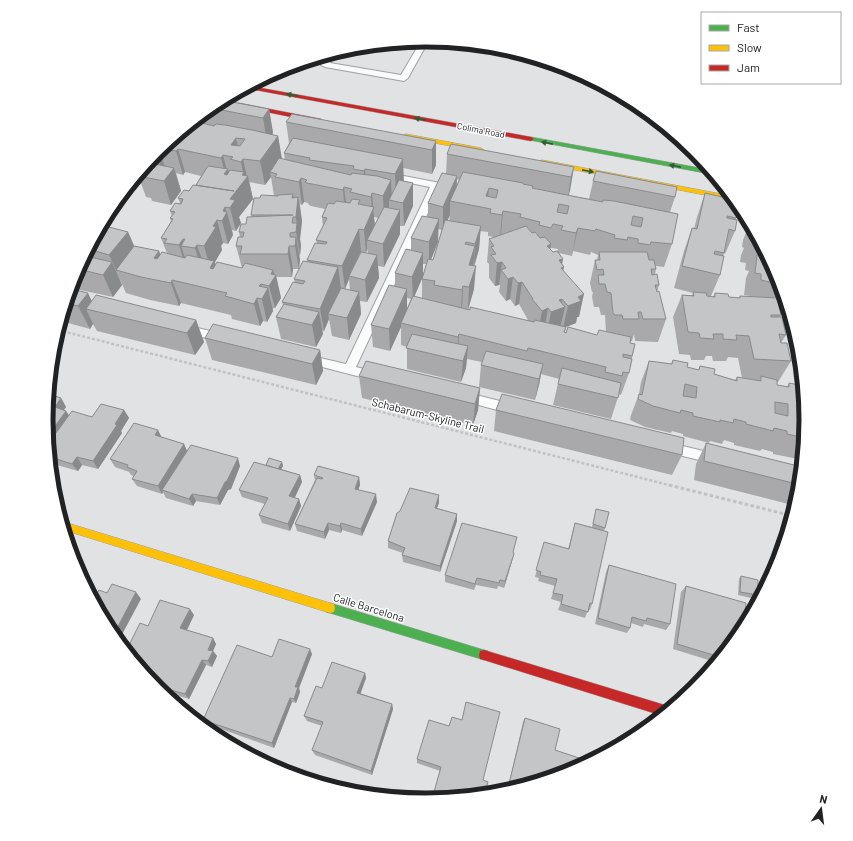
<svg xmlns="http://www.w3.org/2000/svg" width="853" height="841" font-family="Barlow,sans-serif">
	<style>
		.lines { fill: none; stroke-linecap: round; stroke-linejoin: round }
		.lane-casing { stroke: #9fa1a2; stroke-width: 2 }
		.fast-casing { stroke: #9fa1a2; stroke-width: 1 }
		.slow-casing { stroke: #9fa1a2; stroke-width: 1 }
		.jam-casing { stroke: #9fa1a2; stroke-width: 1 }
		.path-far1 { stroke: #c2c2c3; stroke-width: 2.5; stroke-dasharray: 3 2; stroke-linecap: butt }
		.path { stroke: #c2c2c3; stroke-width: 3; stroke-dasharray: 3.5 2.5; stroke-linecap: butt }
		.lane { fill: #fafbfb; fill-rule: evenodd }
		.fast { fill: #4caf50; fill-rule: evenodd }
		.slow { fill: #ffc107; fill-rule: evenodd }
		.jam { fill: #c62828; fill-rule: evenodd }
		.wall { fill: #a9a9ab; fill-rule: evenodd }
		.shaded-wall { fill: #898a8b }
		.building { fill: #c4c5c7; stroke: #898a8b; fill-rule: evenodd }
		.oneway { fill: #325a35 }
		.labels { text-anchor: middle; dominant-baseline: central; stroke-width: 3; stroke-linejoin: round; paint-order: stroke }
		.far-street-label { font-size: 9px; fill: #212223; stroke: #fff }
		.street-label { font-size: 11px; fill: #212223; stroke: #fff }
		.rim { fill: none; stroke: #212223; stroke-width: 5 }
	</style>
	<rect width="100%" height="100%" fill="#e0e2e4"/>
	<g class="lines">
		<g class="lane-casing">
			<g id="lane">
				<path d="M 429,40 L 408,78 L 404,81 L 325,67 L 321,65 L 328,55 L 336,52 L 330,63 L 401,75 L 421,41 Z"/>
				<path d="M 388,173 L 451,185 L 456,188 L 451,191 L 439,189 L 356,367 L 380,373 L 382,376 L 380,379 L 376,381 L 307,363 L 303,362 L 301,359 L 303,356 L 307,355 L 346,364 L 430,187 L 385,178 L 385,174 Z"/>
				<path d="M 185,325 L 223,334 L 229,338 L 223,342 L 181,332 L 179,329 L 181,326 Z"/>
				<path d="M 464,392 L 512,404 L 516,406 L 518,409 L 516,412 L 512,414 L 460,400 L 458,397 L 460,394 Z"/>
				<path d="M 666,442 L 716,454 L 720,455 L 722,459 L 720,463 L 716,464 L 666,452 L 662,451 L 660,447 L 662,443 Z"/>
			</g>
		</g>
		<g class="fast-casing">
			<g id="fast">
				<path d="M 531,137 L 711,170 L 715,175 L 529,140 L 528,139 Z"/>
				<path d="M 330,603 L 484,650 L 488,651 L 489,655 L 488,659 L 484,660 L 330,613 L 326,612 L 325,608 L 326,604 Z"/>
			</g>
		</g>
		<g class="slow-casing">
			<g id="slow">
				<path d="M 406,134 L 481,148 L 484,150 L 481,152 L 404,137 L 403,136 Z"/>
				<path d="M 542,160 L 732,196 L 736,201 L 544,164 L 542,164 Z"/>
				<path d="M 61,521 L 330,603 L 334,604 L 335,608 L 334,612 L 330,613 L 64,530 Z"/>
			</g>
		</g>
		<g class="jam-casing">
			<g id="jam">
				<path d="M 250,86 L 531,137 L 534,139 L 531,141 L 245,88 Z"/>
				<path d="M 239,103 L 321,119 L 324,121 L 321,123 L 237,106 L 236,105 Z"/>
				<path d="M 484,650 L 668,706 L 672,709 L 663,716 L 484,660 L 480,659 L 479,655 L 480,651 Z"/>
			</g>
		</g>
		<path class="path-far1" d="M 58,330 L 673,486"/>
		<path class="path" d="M 669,485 L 793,516"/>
		<use href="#lane" class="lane"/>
		<use href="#fast" class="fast"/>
		<use href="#slow" class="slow"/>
		<use href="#jam" class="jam"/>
	</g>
	<g class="wall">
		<path d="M 215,104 L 269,109 L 273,133 L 272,135 L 278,136 L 282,159 L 285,160 L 284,153 L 289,143 L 286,122 L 436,141 L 436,165 L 432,174 L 403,168 L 403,181 L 413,183 L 413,206 L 404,226 L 400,226 L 400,234 L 384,267 L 378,266 L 379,278 L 367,302 L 360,301 L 361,314 L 349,340 L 332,336 L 329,319 L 324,331 L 322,331 L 323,334 L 316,347 L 281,339 L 276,317 L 283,305 L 282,302 L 295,283 L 294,279 L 307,261 L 307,260 L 317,243 L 316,240 L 323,227 L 322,217 L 325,209 L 311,206 L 309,205 L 308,203 L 304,202 L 302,205 L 300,204 L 302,221 L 300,239 L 301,246 L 300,255 L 299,256 L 300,260 L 299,269 L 293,269 L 292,277 L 276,277 L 281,298 L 275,308 L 273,308 L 273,311 L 267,322 L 263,321 L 260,326 L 232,319 L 231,315 L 181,303 L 179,306 L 150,300 L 126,293 L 119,277 L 122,285 L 113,297 L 71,288 L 75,275 L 102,224 L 104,227 L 128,232 L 134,246 L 159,251 L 160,254 L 167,253 L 161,238 L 171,221 L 170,218 L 172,216 L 170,211 L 180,203 L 178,198 L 196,185 L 201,176 L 185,172 L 183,175 L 176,173 L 181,191 L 171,205 L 152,201 L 151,198 L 146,197 L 138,175 L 158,151 ZM 271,177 L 274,196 L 260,198 L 251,215 L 252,217 L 239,232 L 240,237 L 236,246 L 242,268 L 215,264 L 215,262 L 222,250 L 221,246 L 223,243 L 228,244 L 233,235 L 232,230 L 236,231 L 241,223 L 239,217 L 253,199 L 249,182 L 265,185 ZM 374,217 L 378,218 L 375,224 ZM 367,249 L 368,253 L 358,258 L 361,252 L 366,253 ZM 349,279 L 350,290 L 345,289 Z"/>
		<path d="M 447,154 L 574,167 L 568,195 L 589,199 L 593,181 L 675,197 L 670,212 L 672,244 L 664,267 L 656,266 L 656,269 L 655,274 L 659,285 L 657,292 L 666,319 L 658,342 L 635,341 L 634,334 L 632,341 L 630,341 L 630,343 L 635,344 L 629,373 L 621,395 L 619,394 L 611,419 L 553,405 L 559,379 L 541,374 L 539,385 L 535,400 L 479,387 L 481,365 L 482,362 L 467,359 L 466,368 L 461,382 L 407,369 L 407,347 L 401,345 L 401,327 L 390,351 L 373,347 L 371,325 L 395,286 L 395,273 L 411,250 L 411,238 L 428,217 L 428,203 L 446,174 ZM 457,179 L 459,180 L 457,185 ZM 450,215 L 449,221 L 447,221 ZM 438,229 L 442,230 L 433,260 L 431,259 L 438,242 ZM 480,231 L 488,232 L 488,236 L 494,237 L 489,239 L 487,262 L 489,264 L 489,278 L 495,286 L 499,285 L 500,285 L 499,292 L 506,301 L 510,299 L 515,306 L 519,304 L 528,320 L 528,321 L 468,309 L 474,289 L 474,266 L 479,249 ZM 551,248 L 558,249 L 557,252 L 553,252 L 550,249 ZM 573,251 L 590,255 L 591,252 L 598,255 L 597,260 L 595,260 L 590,283 L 592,292 L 593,292 L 592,297 L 594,307 L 599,307 L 601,315 L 605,315 L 606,332 L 597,335 L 564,332 L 566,327 L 576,323 L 577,317 L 579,317 L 563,271 L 562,265 L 563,259 L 559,253 L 572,256 ZM 423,264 L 427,264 L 423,274 ZM 422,279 L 422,298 L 414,296 ZM 407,298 L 411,299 L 407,308 Z"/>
		<path d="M 705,193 L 736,218 L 736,220 L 735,231 L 725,254 L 724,253 L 723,256 L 720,275 L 711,296 L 713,297 L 715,293 L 729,297 L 739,298 L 740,296 L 750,296 L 744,295 L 746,278 L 749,271 L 745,270 L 746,263 L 740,262 L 741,255 L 744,248 L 742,247 L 743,240 L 750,223 L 778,275 L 789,312 L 780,310 L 781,315 L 780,317 L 786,335 L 781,343 L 791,361 L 778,382 L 777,382 L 777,385 L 787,387 L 789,383 L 807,421 L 803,460 L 773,454 L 773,452 L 762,449 L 760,451 L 734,445 L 734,443 L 724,440 L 722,444 L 710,441 L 709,443 L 683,436 L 683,434 L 672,431 L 671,433 L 645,427 L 630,420 L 631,415 L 639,394 L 641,382 L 649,361 L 671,364 L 673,360 L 687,367 L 698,370 L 700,366 L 714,374 L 735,380 L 737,377 L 742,378 L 738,358 L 728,357 L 726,361 L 713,361 L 712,356 L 706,356 L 704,360 L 691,360 L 690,355 L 679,354 L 673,317 L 682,295 L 692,295 L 693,293 L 674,288 L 684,251 L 692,228 L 694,229 L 697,217 Z"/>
		<path d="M 71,289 L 92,301 L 196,320 L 204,342 L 195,355 L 97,331 L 93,324 L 90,329 L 61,321 Z"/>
		<path d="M 205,338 L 320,350 L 323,371 L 316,385 L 212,360 Z"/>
		<path d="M 359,376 L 480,388 L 478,410 L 473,425 L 362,398 Z"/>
		<path d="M 61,398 L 66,407 L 64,410 L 66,411 L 69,415 L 92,417 L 124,410 L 129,418 L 121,431 L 122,433 L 98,469 L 82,465 L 78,471 L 50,463 L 46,420 Z"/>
		<path d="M 496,410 L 682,455 L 672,475 L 494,431 Z"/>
		<path d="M 161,437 L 184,444 L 187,451 L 240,466 L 231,489 L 228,490 L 220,505 L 196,501 L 193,506 L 166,498 L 163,492 L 162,494 L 137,486 L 132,479 L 134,476 L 131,475 L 129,472 L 115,467 L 110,459 Z"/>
		<path d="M 706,443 L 802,467 L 800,495 L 796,506 L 694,480 L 696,464 Z"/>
		<path d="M 282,462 L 283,466 L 281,469 L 300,475 L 302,482 L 294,498 L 299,499 L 301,506 L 290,531 L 262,523 L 259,515 L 265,504 L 242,497 L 239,490 L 266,465 Z"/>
		<path d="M 314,475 L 359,477 L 360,485 L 358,490 L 377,502 L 362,536 L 342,530 L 341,533 L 329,530 L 325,539 L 297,531 L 295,524 L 315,480 Z"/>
		<path d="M 439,503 L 437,508 L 457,514 L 457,521 L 440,572 L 403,562 L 402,555 L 403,553 L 388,548 L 388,541 Z"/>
		<path d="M 596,509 L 605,528 L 604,531 L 592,604 L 590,610 L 588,610 L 585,618 L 558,610 L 561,602 L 551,599 L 555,586 L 538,581 L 539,578 L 535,577 L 544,542 L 568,549 L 575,523 L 592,527 Z"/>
		<path d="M 513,553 L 512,561 L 504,588 L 498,586 L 497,589 L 476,585 L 474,590 L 445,582 L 445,575 Z"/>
		<path d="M 609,565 L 670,624 L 666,630 L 644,624 L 643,627 L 631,623 L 630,628 L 627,633 L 595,624 L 606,572 Z"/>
		<path d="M 741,576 L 758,595 L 755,599 L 738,595 L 739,579 Z"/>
		<path d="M 686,586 L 744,619 L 743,632 L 723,656 L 720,655 L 720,657 L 715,662 L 673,649 L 681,592 Z"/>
		<path d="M 194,615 L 187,630 L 213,638 L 216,644 L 213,651 L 217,656 L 212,667 L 206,665 L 189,699 L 157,689 L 126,651 L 148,626 Z"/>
		<path d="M 312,654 L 299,688 L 300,692 L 296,703 L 292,702 L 274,748 L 207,724 L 203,720 L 272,657 Z"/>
		<path d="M 365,673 L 366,678 L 360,693 L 392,704 L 393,709 L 372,775 L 315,755 L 312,750 L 322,726 L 307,721 L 304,716 L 322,688 Z"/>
		<path d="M 525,718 L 555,750 L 572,772 L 507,792 L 523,722 Z"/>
		<path d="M 417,759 L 483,780 L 484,795 L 432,800 L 440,771 L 417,763 Z"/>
	</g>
	<g class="shaded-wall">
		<path d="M 269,109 L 273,133 L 267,141 L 263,118 Z"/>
		<path d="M 278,136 L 282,160 L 270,172 L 271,177 L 265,185 L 260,161 Z"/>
		<path d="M 236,138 L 241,161 L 243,159 L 247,177 L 248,176 L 253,199 L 239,217 L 241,223 L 236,231 L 230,208 L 230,199 L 243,173 L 241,162 L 231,145 Z"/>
		<path d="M 436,141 L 436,165 L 432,174 L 432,150 Z"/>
		<path d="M 178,149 L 185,172 L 183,175 L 176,151 Z"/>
		<path d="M 159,150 L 165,167 L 162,170 L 156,153 Z"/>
		<path d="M 223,155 L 227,170 L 228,169 L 233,191 L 224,174 L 225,173 L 221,158 Z"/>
		<path d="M 403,159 L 404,182 L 396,197 L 395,174 Z"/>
		<path d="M 157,161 L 164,181 L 174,168 L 181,191 L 171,205 L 164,181 L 155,164 Z"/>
		<path d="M 574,167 L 570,191 L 567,201 L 571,177 Z"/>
		<path d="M 365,169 L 367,192 L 366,194 L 364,171 Z"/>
		<path d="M 457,176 L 456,199 L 450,201 L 450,215 L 443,230 L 443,207 Z"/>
		<path d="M 301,178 L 304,202 L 302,205 L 299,182 Z"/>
		<path d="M 391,180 L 392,201 L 389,200 L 389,209 L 384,219 L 383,196 Z"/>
		<path d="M 413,183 L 413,206 L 404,226 L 403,203 Z"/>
		<path d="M 344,187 L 347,211 L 345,213 L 343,190 Z"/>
		<path d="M 489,188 L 487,208 L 486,196 Z"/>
		<path d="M 372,193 L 375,230 L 367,240 L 367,249 L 366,253 L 364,230 L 372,211 L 371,197 Z"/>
		<path d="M 293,194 L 296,215 L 298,197 L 302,221 L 300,239 L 301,246 L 300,255 L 296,232 L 297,224 L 292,198 Z"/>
		<path d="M 225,207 L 227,213 L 227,212 L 233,235 L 228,244 L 222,221 L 223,211 Z"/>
		<path d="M 400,210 L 400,234 L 384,267 L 383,244 Z"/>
		<path d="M 503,211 L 501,235 L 500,238 L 502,215 Z"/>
		<path d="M 439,219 L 438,242 L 429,265 L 429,242 Z"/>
		<path d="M 217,220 L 223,243 L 221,246 L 222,250 L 215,262 L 221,284 L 210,268 L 210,267 L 204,246 L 213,226 Z"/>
		<path d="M 553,224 L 549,245 L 551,244 L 547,267 L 547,246 L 549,245 Z"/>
		<path d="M 481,226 L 479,249 L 474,267 L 475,244 Z"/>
		<path d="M 578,228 L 573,251 L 572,256 L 576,233 Z"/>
		<path d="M 359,229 L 361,252 L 350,276 L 349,276 L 349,279 L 345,289 L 342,266 Z"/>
		<path d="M 128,232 L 138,255 L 116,270 L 109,255 Z"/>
		<path d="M 296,237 L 300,260 L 299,269 L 295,246 Z"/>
		<path d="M 183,239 L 185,246 L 181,246 L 188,266 L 186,268 L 179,245 Z"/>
		<path d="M 197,245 L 205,268 L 202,271 L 195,248 Z"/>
		<path d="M 289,246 L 293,269 L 292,277 L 288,254 Z"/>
		<path d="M 475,246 L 473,269 L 467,287 L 469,265 Z"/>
		<path d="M 159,251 L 168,274 L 154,258 Z"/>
		<path d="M 423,253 L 423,276 L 413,300 L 412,277 Z"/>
		<path d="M 377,255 L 379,278 L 367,302 L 365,280 Z"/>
		<path d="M 563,259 L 561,268 L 564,267 L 559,290 L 559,260 Z"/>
		<path d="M 112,262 L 122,285 L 113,297 L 103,275 Z"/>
		<path d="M 502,262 L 499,285 L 495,286 L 497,263 Z"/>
		<path d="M 476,266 L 474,289 L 468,310 L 469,287 Z"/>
		<path d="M 338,267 L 341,289 L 328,314 L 329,319 L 324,331 L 320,309 Z"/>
		<path d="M 273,270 L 275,276 L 276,275 L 281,298 L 275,308 L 269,286 L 271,274 Z"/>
		<path d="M 513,277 L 510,299 L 506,301 L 508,279 Z"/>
		<path d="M 172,280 L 181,303 L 179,306 L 171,283 Z"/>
		<path d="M 522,282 L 519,304 L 515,306 L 518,283 Z"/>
		<path d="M 261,284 L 264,296 L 268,288 L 273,311 L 267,322 L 259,286 Z"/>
		<path d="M 463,286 L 462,309 L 461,313 L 462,290 Z"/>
		<path d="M 407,289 L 407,311 L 401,323 L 401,327 L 390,351 L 389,329 Z"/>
		<path d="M 359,292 L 361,314 L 349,340 L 347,318 Z"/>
		<path d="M 88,293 L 97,312 L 86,309 L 93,324 L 90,329 L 78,306 Z"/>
		<path d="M 584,294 L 579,317 L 577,317 L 576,323 L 566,327 L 561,349 L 563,328 L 568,306 L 578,297 Z"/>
		<path d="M 257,298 L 263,321 L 260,326 L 254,304 Z"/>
		<path d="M 562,299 L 561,308 L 565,307 L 560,329 L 547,334 L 551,312 L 559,300 Z"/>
		<path d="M 548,308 L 544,331 L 538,333 L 542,311 Z"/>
		<path d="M 319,312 L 323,334 L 316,347 L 312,325 Z"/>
		<path d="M 196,320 L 204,342 L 195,355 L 187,333 Z"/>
		<path d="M 459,334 L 458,356 L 457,359 L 458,337 Z"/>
		<path d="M 468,346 L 466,368 L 461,382 L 463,361 Z"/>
		<path d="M 320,350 L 323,371 L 316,385 L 312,364 Z"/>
		<path d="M 543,364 L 539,385 L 535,400 L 539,379 Z"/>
		<path d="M 480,388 L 478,410 L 473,425 L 475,404 Z"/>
		<path d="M 61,398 L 66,407 L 60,415 L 55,407 Z"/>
		<path d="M 124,410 L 129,418 L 121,431 L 122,433 L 98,469 L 93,461 L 115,424 Z"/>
		<path d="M 66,411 L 71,419 L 49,450 L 48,436 Z"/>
		<path d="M 158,430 L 162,438 L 155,435 Z"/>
		<path d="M 184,444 L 187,451 L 162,490 L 163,492 L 162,494 L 158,486 Z"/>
		<path d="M 77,457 L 82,465 L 78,471 L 72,464 Z"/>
		<path d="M 238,458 L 240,466 L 231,489 L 228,490 L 220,505 L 217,498 Z"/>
		<path d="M 282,462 L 283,466 L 279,474 L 278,470 Z"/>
		<path d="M 300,475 L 302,482 L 292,504 L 289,496 Z"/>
		<path d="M 359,477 L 360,485 L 356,496 L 355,489 Z"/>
		<path d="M 192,494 L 196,501 L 193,506 L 189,499 Z"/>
		<path d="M 376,494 L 377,502 L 362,536 L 361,529 Z"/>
		<path d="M 439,495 L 439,503 L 434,515 L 435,508 Z"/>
		<path d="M 299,499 L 301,506 L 290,531 L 288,524 Z"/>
		<path d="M 457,514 L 457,521 L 440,572 L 440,566 Z"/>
		<path d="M 328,523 L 329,530 L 325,539 L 324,532 Z"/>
		<path d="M 341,523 L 342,530 L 341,533 L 340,526 Z"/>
		<path d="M 514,554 L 512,561 L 504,588 L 505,581 Z"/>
		<path d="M 136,592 L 141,599 L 118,642 L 113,636 Z"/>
		<path d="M 190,609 L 194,615 L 185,634 L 180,628 Z"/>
		<path d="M 213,638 L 216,644 L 213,651 L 217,656 L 212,667 L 208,661 L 208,650 Z"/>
		<path d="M 310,649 L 312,654 L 299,688 L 300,692 L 296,703 L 294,699 L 295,687 Z"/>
		<path d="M 202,660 L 206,665 L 189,699 L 185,694 Z"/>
		<path d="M 365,673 L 366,678 L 359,698 L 357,693 Z"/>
		<path d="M 290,698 L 292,702 L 274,748 L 272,743 Z"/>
		<path d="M 392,704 L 393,709 L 372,775 L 371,771 Z"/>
	</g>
	<g class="building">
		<path d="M 222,100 L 269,109 L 263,118 L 211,108 L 215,104 Z"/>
		<path d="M 292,114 L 436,141 L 432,150 L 286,122 Z"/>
		<path d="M 194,121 L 214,126 L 216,124 L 225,125 L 252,130 L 278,136 L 260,161 L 243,159 L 241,162 L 230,159 L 233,157 L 223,155 L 221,158 L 178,149 L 176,151 L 163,148 L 165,145 ZM 236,138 L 245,139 L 240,146 L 231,145 Z"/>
		<path d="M 293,138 L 403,159 L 395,174 L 365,169 L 364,171 L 353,169 L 354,166 L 309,160 L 310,158 L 284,153 Z"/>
		<path d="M 451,144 L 574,167 L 571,177 L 447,154 Z"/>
		<path d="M 279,158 L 351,175 L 352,173 L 377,176 L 391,180 L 383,196 L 372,193 L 371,197 L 350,192 L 352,189 L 344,187 L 343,190 L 307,183 L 305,182 L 307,180 L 301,178 L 299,182 L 275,177 L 277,174 L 270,172 Z"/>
		<path d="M 151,160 L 157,161 L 155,164 L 174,168 L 164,181 L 143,177 L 145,175 L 139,174 Z"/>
		<path d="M 208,166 L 228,169 L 224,174 L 227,175 L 230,170 L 244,172 L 242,175 L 248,176 L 230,199 L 235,200 L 230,208 L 225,207 L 223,211 L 227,212 L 222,221 L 217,220 L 213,226 L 216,227 L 204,246 L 197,245 L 195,248 L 181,246 L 185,239 L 183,239 L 179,245 L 164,243 L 167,239 L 161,238 L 173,219 L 170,218 L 175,212 L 170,211 L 175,203 L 181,204 L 183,199 L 178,198 L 184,190 L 189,191 L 193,185 L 234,191 L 196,185 Z"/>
		<path d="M 596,171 L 677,187 L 675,197 L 593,181 Z"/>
		<path d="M 463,172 L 523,183 L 523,184 L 533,186 L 532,188 L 572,196 L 603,202 L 603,200 L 614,201 L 678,214 L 672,244 L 651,242 L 650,245 L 638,243 L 638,239 L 628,237 L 627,240 L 614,238 L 615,235 L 596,229 L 595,231 L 578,228 L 576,233 L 561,230 L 563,226 L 553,224 L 551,228 L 539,225 L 540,222 L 520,217 L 521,214 L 503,211 L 502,215 L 490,213 L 491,209 L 450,201 ZM 489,188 L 498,190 L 496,198 L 486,196 ZM 559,204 L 569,206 L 567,214 L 557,212 ZM 633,216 L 643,218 L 641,227 L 631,225 Z"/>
		<path d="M 442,173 L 457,176 L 443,207 L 428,203 Z"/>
		<path d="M 399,180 L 413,183 L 403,203 L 389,200 Z"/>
		<path d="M 705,193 L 735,200 L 739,205 L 736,218 L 727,216 L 727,218 L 737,220 L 735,231 L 729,229 L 724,253 L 715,251 L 714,254 L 724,256 L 720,275 L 682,266 L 692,228 L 697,229 Z"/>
		<path d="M 293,194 L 292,198 L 298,197 L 296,217 L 293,217 L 292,223 L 297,223 L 296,232 L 290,233 L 290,237 L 296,237 L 295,246 L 289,246 L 288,254 L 240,254 L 242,246 L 236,246 L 238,237 L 243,237 L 244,232 L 239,232 L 241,224 L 246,224 L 247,217 L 293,215 L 251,215 L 254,198 L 260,198 L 261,195 L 278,196 L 278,195 Z"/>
		<path d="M 352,199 L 360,200 L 358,204 L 374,207 L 364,230 L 359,229 L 342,266 L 307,260 L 315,243 L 326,244 L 327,242 L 316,240 L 327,218 L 322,217 L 328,203 L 334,204 L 336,201 L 350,203 Z"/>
		<path d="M 384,207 L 400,210 L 383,244 L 367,240 Z"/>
		<path d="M 422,216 L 439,219 L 429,242 L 411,238 Z"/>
		<path d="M 445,220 L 481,226 L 475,244 L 466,242 L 465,244 L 475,246 L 469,265 L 476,266 L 469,287 L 463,286 L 462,290 L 434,285 L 435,281 L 422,279 L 428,259 L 433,260 Z"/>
		<path d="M 102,224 L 103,224 L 101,226 L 104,227 L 105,226 L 128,232 L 109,255 L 89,249 Z"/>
		<path d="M 526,226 L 532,233 L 535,232 L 540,238 L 545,237 L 551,244 L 547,246 L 553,252 L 557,251 L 563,259 L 559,260 L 564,267 L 561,268 L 584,294 L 578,297 L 581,301 L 568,306 L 562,299 L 559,300 L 565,307 L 551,312 L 548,308 L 542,311 L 532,299 L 533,299 L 522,282 L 518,283 L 513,277 L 508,279 L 501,270 L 506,268 L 502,262 L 497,263 L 491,255 L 496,254 L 491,247 L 494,246 L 489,239 Z"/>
		<path d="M 751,232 L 755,232 L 778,275 L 779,277 L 778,284 L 761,280 L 761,274 L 755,273 L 757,255 L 759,255 L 759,248 L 755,247 L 756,240 L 750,239 Z"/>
		<path d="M 134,246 L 159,251 L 154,258 L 157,259 L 162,252 L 185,258 L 187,255 L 214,261 L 210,268 L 213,269 L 217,262 L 242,268 L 245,263 L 273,270 L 271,274 L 276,275 L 269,286 L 261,284 L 259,286 L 268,288 L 262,299 L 257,298 L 254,304 L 225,296 L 227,293 L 172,280 L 171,283 L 141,277 L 116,270 Z"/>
		<path d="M 406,249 L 423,253 L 412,277 L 395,273 Z"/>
		<path d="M 361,252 L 377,255 L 365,280 L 349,276 Z"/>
		<path d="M 599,252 L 647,252 L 649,260 L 654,260 L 656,269 L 651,269 L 652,275 L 657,274 L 659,285 L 655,285 L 657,292 L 659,291 L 666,319 L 643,319 L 641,312 L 638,312 L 639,319 L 623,319 L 622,315 L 615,315 L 613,313 L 611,293 L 607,292 L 605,284 L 599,284 L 598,275 L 604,275 L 603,269 L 597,270 L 595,260 L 600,260 Z"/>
		<path d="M 85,256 L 112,262 L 103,275 L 78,269 Z"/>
		<path d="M 303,261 L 338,267 L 320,309 L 282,302 L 293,282 L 303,284 L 305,281 L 294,279 Z"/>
		<path d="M 389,285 L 407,289 L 389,329 L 371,325 Z"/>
		<path d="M 341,288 L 359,292 L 347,318 L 328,314 Z"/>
		<path d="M 71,289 L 88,293 L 78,306 L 66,303 Z"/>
		<path d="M 693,292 L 706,293 L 707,296 L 715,297 L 715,293 L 728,294 L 729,297 L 740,298 L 740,296 L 777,298 L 781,315 L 771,315 L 771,317 L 782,317 L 786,335 L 779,334 L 781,343 L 787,343 L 791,361 L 754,359 L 749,336 L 736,335 L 737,340 L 723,339 L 723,334 L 713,334 L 714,339 L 700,338 L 699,333 L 688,332 L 682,295 L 694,296 Z"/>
		<path d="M 96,295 L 196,320 L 187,333 L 86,309 Z"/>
		<path d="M 413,296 L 470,310 L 470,307 L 534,322 L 535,320 L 566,327 L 564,332 L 566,333 L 568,327 L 597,335 L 599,330 L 631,337 L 630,343 L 635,344 L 632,356 L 623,354 L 623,357 L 632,359 L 629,373 L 623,372 L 622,376 L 605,372 L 606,367 L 528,348 L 527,351 L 459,334 L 458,337 L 401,323 Z"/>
		<path d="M 284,304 L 319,312 L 312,325 L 276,317 Z"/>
		<path d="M 213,324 L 320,350 L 312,364 L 205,338 Z"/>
		<path d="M 412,334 L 468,346 L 463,361 L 406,348 Z"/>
		<path d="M 486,351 L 543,364 L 539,379 L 481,365 Z"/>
		<path d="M 673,360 L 688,363 L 687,367 L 699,370 L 700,366 L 715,369 L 714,374 L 737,381 L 737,377 L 761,381 L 761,376 L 777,380 L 777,385 L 789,387 L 789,383 L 804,386 L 807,421 L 805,438 L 787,434 L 787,431 L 774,428 L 773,431 L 746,424 L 746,422 L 734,419 L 733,423 L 720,420 L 720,422 L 693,416 L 693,413 L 681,410 L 680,413 L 653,406 L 638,399 L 639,394 L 642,395 L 649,361 L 672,364 ZM 685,384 L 697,387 L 696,398 L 683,396 ZM 775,402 L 788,404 L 788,416 L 775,413 Z"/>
		<path d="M 366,361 L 480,388 L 475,404 L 359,376 Z"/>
		<path d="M 562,368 L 621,383 L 618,398 L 558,384 Z"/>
		<path d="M 49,394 L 61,398 L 55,407 L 66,411 L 48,436 L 46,420 Z"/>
		<path d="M 502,394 L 684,438 L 682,455 L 496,410 Z"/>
		<path d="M 101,404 L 124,410 L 115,424 L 117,425 L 93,461 L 77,457 L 72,464 L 50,457 L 48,444 L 72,411 L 92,417 Z"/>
		<path d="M 134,423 L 158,430 L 155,435 L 184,444 L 158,486 L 132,479 L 137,471 L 127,467 L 128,465 L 110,459 Z"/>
		<path d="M 706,443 L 802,467 L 801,485 L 704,461 Z"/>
		<path d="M 191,445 L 238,458 L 227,481 L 225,482 L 217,498 L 192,494 L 189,499 L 162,490 Z"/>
		<path d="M 269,458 L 282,462 L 278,469 L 266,465 Z"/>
		<path d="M 254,462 L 300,475 L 289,496 L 299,499 L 288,524 L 259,515 L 268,498 L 239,490 Z"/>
		<path d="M 318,466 L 359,477 L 355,489 L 376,494 L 361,529 L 341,523 L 340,526 L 328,523 L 324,532 L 295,524 L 317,478 L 322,479 L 323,478 L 314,475 Z"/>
		<path d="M 410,488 L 439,495 L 435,508 L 457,514 L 440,566 L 402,555 L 405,548 L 388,541 L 397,513 L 400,511 Z"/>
		<path d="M 596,509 L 609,512 L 605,528 L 593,524 Z"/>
		<path d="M 462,523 L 517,537 L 513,552 L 514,554 L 505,581 L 500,580 L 499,583 L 477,578 L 475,584 L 445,575 Z"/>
		<path d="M 575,523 L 608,532 L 592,604 L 590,603 L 588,612 L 561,604 L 563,595 L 553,593 L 557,579 L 540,575 L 541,572 L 536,570 L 544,542 L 569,549 Z"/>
		<path d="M 609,565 L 676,584 L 670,624 L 647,618 L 646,621 L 632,617 L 630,628 L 598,618 Z"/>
		<path d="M 741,576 L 758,580 L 758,595 L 740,592 Z"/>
		<path d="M 112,584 L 136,592 L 113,636 L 110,632 L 93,600 L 99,590 L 107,593 Z"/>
		<path d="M 686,586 L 746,603 L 744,619 L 747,622 L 747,624 L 743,632 L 728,650 L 721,648 L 720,657 L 677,644 Z"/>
		<path d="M 160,600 L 190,609 L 180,628 L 213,638 L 208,650 L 213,651 L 208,661 L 202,660 L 185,694 L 153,685 L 126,651 L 140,623 L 148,626 Z"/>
		<path d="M 279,639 L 310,649 L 295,687 L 298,687 L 294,699 L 290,698 L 272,743 L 203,720 L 237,645 L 272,657 Z"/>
		<path d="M 332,662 L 365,673 L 357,693 L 392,704 L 371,771 L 312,750 L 323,722 L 304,716 L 316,686 L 322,688 Z"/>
		<path d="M 466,702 L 500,712 L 483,780 L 488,782 L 484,795 L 436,800 L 432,799 L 441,767 L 417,759 L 429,720 L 449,726 L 452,717 L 462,720 Z"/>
		<path d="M 525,718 L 560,729 L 555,750 L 591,762 L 572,772 L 507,792 Z"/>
	</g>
	<defs><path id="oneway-solid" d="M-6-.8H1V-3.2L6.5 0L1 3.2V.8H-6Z"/></defs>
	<g class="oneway">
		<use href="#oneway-solid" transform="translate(292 95) rotate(-169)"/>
		<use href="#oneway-solid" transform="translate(420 119) rotate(-169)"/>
		<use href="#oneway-solid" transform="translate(547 143) rotate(-169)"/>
		<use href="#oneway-solid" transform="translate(675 166) rotate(-169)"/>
		<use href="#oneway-solid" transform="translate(588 171) rotate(11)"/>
	</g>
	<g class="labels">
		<g class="far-street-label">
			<text transform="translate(481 130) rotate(11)">Colima Road</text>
		</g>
		<g class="street-label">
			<text transform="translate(428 415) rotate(14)">Schabarum-Skyline Trail</text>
			<text transform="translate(369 607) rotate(17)">Calle Barcelona</text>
		</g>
	</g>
	<path d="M0 0H853V841H0ZM53 420a373 373 0 1 1 746 0a373 373 0 1 1-746 0Z" fill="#fff" fill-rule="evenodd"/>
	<path class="rim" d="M53 420a373 373 0 1 1 746 0a373 373 0 1 1-746 0Z"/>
	<rect x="701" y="12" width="140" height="72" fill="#ffffff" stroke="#a6a7a7"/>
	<rect x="709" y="25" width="20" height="6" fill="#4caf50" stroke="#a6a7a7"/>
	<text x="737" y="32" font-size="12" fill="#212223">Fast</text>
	<rect x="709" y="45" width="20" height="6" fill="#ffc107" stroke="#a6a7a7"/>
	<text x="737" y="52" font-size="12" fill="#212223">Slow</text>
	<rect x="709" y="65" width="20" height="6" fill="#c62828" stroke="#a6a7a7"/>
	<text x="737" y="72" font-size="12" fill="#212223">Jam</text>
	<g transform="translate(821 809) rotate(14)" stroke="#ffffff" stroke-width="3" paint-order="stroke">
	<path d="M0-3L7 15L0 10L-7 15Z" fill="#212223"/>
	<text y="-6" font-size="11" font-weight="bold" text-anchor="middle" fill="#212223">N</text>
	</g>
</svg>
